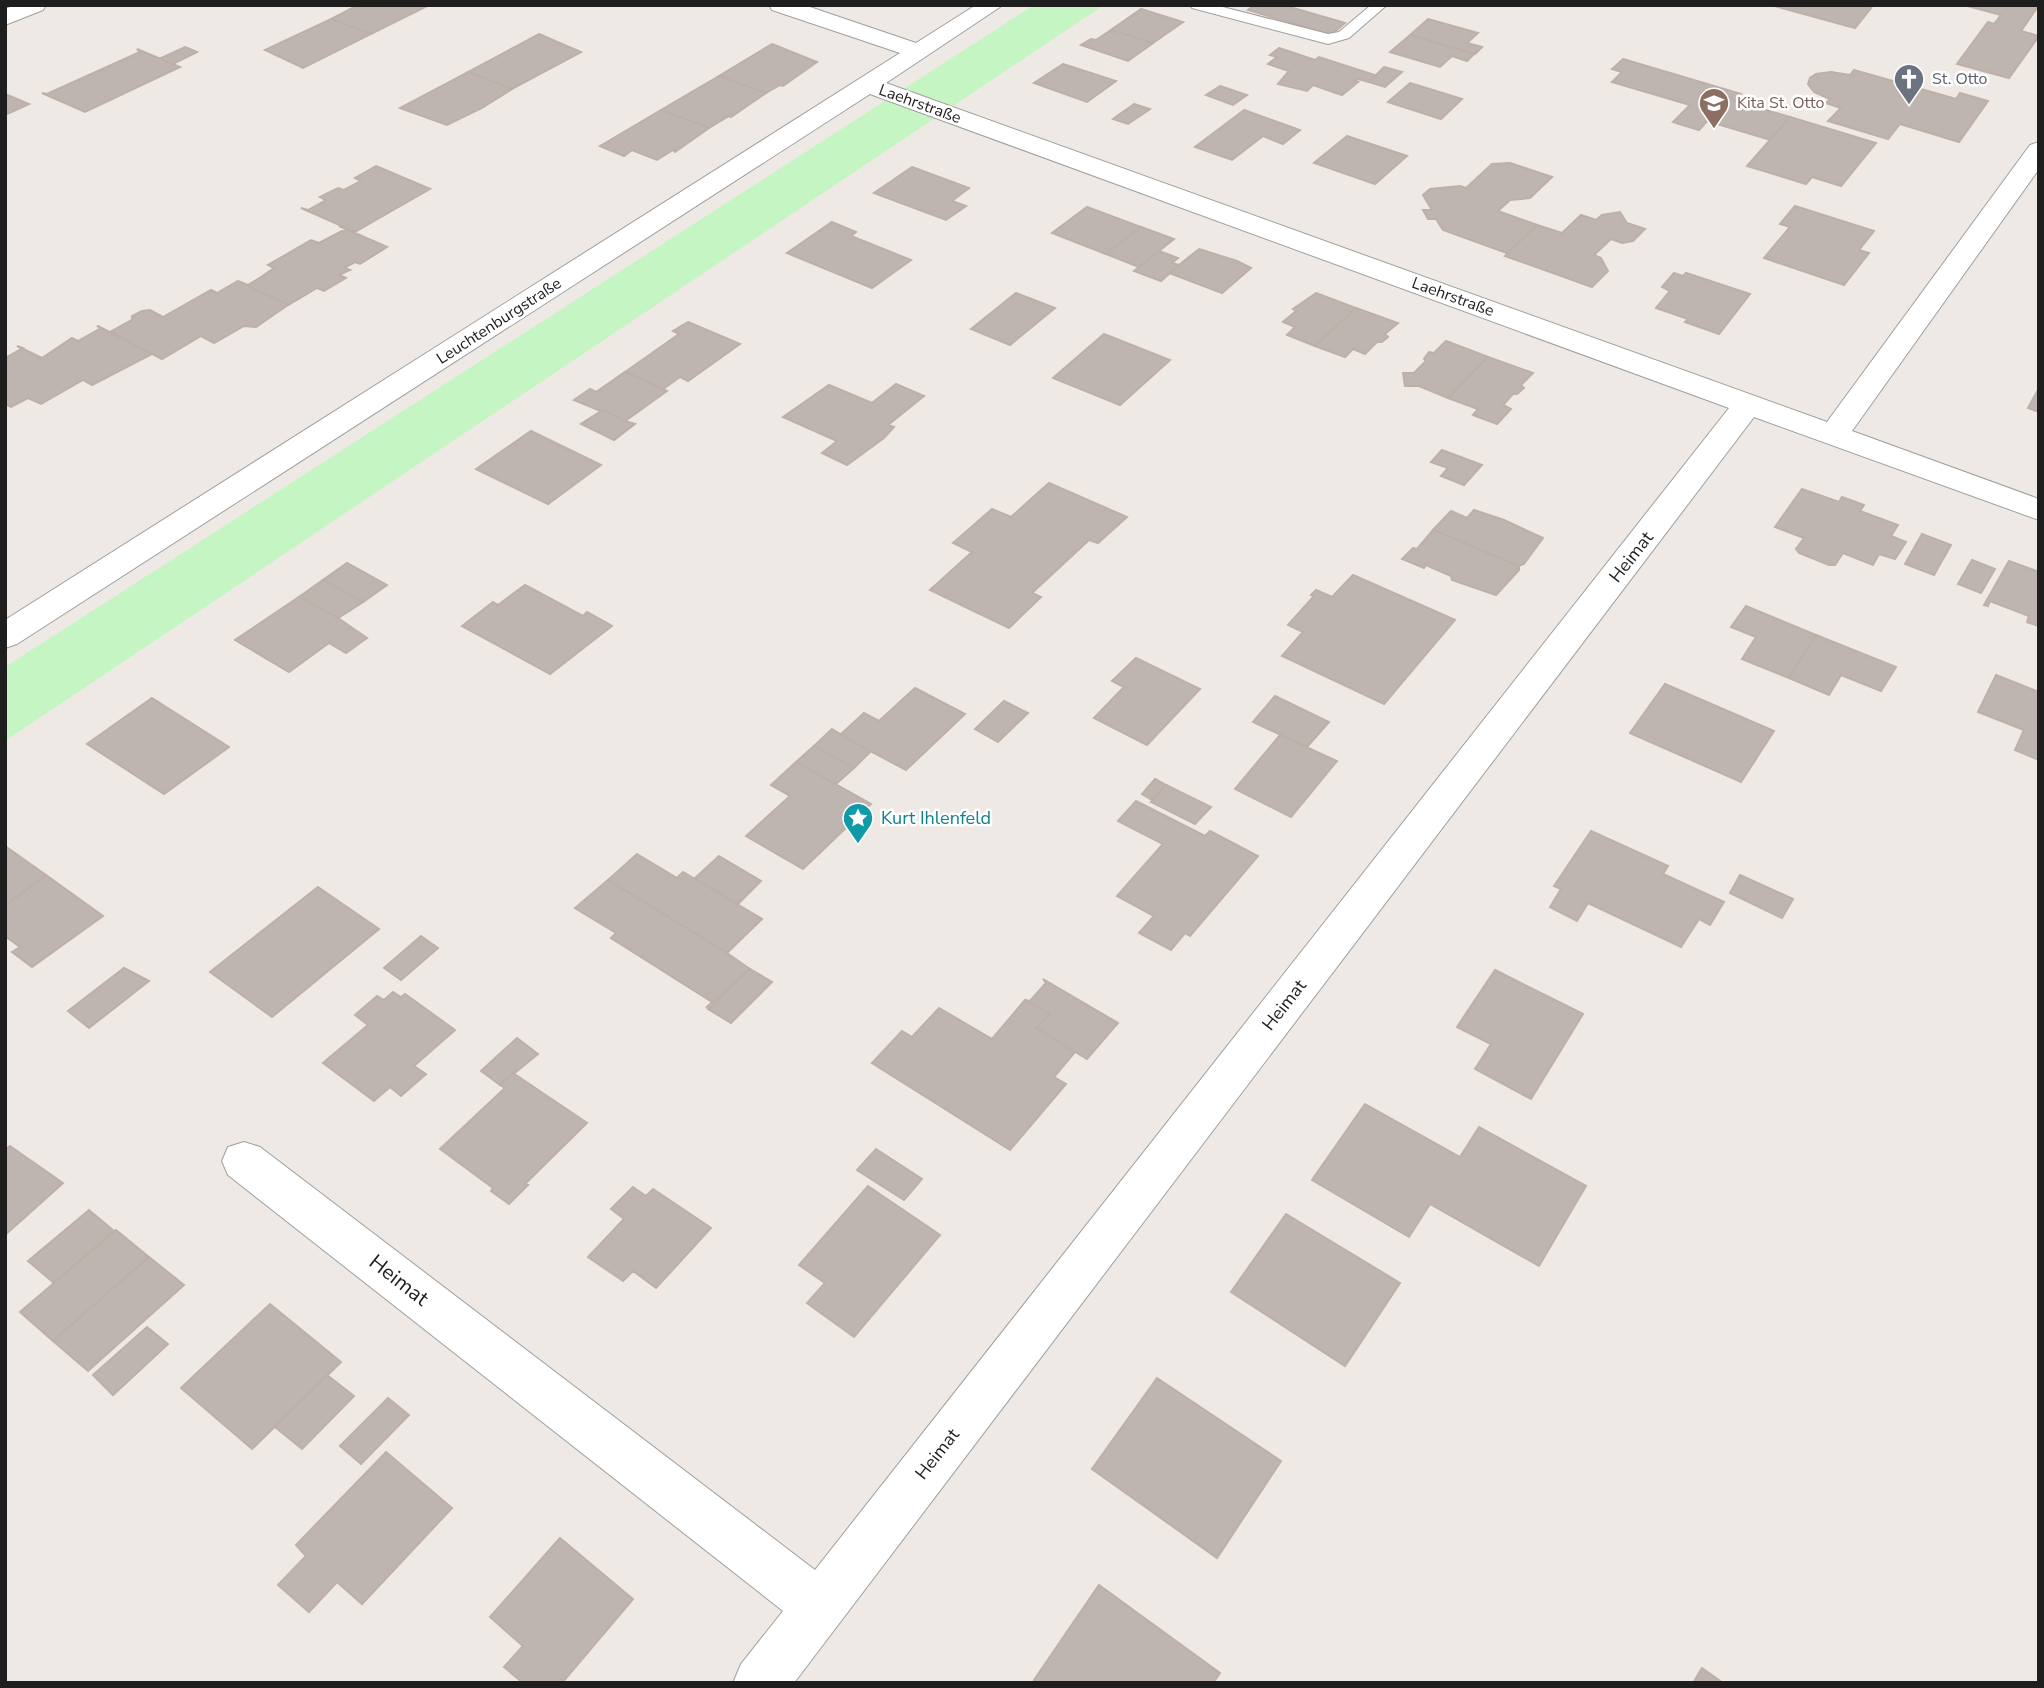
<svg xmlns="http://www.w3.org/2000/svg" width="2044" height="1688" font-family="'Nunito Sans',sans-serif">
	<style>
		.park { fill: #c6f5c4 }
		.building { fill: #beb5b1; stroke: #beafa8; stroke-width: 2 }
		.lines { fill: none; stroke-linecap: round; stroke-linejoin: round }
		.service-casing { stroke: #9f9f9f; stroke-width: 2 }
		.minor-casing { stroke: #9f9f9f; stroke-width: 2 }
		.service { fill: #fff; fill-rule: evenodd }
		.minor { fill: #fff; fill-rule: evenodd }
		.labels { text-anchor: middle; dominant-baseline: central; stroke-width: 5; stroke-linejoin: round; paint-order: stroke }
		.far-worship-label { font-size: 16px; fill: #5b616d; stroke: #fff; text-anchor: start }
		.far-education-label { font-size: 16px; fill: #785e54; stroke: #fff; text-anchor: start }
		.far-street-label { font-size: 16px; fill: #1e1e1e; stroke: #fff }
		.street-label { font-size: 18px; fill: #1e1e1e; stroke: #fff }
		.culture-label { font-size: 18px; fill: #0d838f; stroke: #fff; text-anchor: start }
		.near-street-label { font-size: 21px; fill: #1e1e1e; stroke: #fff }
	</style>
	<rect width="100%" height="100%" fill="#eee9e4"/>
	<path class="park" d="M 1034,5 L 1104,5 L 5,741 L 5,667 Z"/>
	<g class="building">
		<path d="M 358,5 L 429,5 L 371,34 L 331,19 Z"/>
		<path d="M 1255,5 L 1283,5 L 1345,23 L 1331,35 L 1248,10 Z"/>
		<path d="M 1771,5 L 1860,5 L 1871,8 L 1855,28 Z"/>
		<path d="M 1964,5 L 2039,5 L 2021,31 L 2039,36 L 2009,78 L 1957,64 L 1988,22 L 1994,24 L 2001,15 Z"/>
		<path d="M 1141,9 L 1183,22 L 1153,43 L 1111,30 Z"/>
		<path d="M 331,19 L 371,34 L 303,68 L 265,50 Z"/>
		<path d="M 1428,19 L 1478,33 L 1467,43 L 1482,47 L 1475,54 L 1410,35 Z"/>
		<path d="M 1111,30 L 1153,43 L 1128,61 L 1081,45 L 1091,39 L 1096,40 Z"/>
		<path d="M 539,34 L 581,52 L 512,89 L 468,72 Z"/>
		<path d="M 1410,35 L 1460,50 L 1474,54 L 1467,61 L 1452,56 L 1440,67 L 1390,52 Z"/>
		<path d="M 772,44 L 817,62 L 783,86 L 780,85 L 766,93 L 719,76 Z"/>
		<path d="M 185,47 L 197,52 L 173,64 L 159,59 Z"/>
		<path d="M 1279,48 L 1315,60 L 1319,57 L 1378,76 L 1369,82 L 1358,79 L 1354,81 L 1358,82 L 1342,95 L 1313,85 L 1307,91 L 1278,84 L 1289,71 L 1268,64 L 1277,57 L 1270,55 Z"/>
		<path d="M 137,49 L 180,67 L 85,112 L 42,93 L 47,94 L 140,52 Z"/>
		<path d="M 1623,59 L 1741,94 L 1734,101 L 1790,117 L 1771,140 L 1707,121 L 1699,130 L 1673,122 L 1690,105 L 1612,82 L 1622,72 L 1612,69 Z"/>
		<path d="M 1063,64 L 1116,81 L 1087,102 L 1034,83 Z"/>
		<path d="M 1384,67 L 1402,72 L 1385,87 L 1369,82 Z"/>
		<path d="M 1854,70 L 1956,99 L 1960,93 L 1988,101 L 1959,142 L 1900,124 L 1888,139 L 1828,121 L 1841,108 L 1826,103 L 1830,99 L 1814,92 L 1808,84 L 1810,78 L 1816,74 L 1831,72 L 1850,75 Z"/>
		<path d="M 468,72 L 512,89 L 482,108 L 447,125 L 400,108 Z"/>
		<path d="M 719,76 L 766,93 L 731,117 L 729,116 L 709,128 L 661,110 Z"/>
		<path d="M 1410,83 L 1462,99 L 1441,119 L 1388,102 Z"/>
		<path d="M 1220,86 L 1247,95 L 1233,105 L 1206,95 Z"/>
		<path d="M 5,94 L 29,104 L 5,115 Z"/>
		<path d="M 1134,104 L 1150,109 L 1128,124 L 1113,119 Z"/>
		<path d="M 661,110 L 709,128 L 675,152 L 673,150 L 657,160 L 632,150 L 624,156 L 600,146 Z"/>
		<path d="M 1244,110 L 1300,130 L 1283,144 L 1263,136 L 1232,160 L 1195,147 Z"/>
		<path d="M 1790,117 L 1876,143 L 1841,186 L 1812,177 L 1806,184 L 1747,166 Z"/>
		<path d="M 1347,136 L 1407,156 L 1375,184 L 1314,163 Z"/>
		<path d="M 1510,163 L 1552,177 L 1530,198 L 1510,200 L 1498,211 L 1537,225 L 1507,253 L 1443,230 L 1436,219 L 1428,219 L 1423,210 L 1432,210 L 1423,195 L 1430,189 L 1460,186 L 1466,188 L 1492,164 Z"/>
		<path d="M 376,166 L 430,189 L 355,232 L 301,208 L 308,210 L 326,200 L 320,197 L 338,188 L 344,190 L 361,181 L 355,178 Z"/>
		<path d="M 912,167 L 969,188 L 952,201 L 966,206 L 946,220 L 874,193 Z"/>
		<path d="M 1795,206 L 1874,231 L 1859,250 L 1869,253 L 1844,285 L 1764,258 L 1790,227 L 1780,224 Z"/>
		<path d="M 1087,207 L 1141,227 L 1106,254 L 1052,233 Z"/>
		<path d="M 1620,212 L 1627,223 L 1645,229 L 1633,241 L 1622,243 L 1611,239 L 1594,255 L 1601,258 L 1608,271 L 1592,287 L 1505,256 L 1537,225 L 1562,233 L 1581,215 L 1596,220 L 1602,215 Z"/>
		<path d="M 832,222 L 856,232 L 851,236 L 911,260 L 872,288 L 787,253 Z"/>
		<path d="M 339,226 L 387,247 L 360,264 L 355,262 L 344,268 L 350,270 L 339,275 L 346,278 L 324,291 L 317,288 L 288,305 L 240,282 L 248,285 L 261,277 L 274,268 L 268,265 L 311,240 L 319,243 L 346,229 Z"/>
		<path d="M 1141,227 L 1174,239 L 1139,267 L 1106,254 Z"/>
		<path d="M 1199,249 L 1237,261 L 1251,268 L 1222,293 L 1169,273 Z"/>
		<path d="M 1159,251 L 1178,258 L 1172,263 L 1179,265 L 1161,281 L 1134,271 Z"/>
		<path d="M 1674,273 L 1683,276 L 1686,273 L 1750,294 L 1719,334 L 1685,322 L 1688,319 L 1656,308 L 1670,291 L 1662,287 Z"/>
		<path d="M 238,281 L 288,305 L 256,327 L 244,326 L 214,343 L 201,336 L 162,359 L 110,332 L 132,320 L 132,316 L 142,311 L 150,310 L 163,317 L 211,290 L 217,293 Z"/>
		<path d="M 1016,293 L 1055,308 L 1010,345 L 971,329 Z"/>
		<path d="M 1316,293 L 1356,308 L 1315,346 L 1287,335 L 1295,327 L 1283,322 L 1296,311 L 1293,309 Z"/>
		<path d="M 1356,308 L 1398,323 L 1385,334 L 1388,337 L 1382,342 L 1377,342 L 1365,354 L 1353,349 L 1345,357 L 1315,346 Z"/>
		<path d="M 688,322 L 740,344 L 688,381 L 680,377 L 663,389 L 625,372 L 679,334 L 673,331 Z"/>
		<path d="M 97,326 L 98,326 L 152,354 L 92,385 L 83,380 L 41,404 L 28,398 L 11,407 L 5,404 L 5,358 L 23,348 L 17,346 L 42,358 L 72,338 L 78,341 L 101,328 Z"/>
		<path d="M 1104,334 L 1170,360 L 1120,405 L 1053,378 Z"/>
		<path d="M 1446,341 L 1488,357 L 1448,398 L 1419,386 L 1405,386 L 1403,373 L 1414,373 L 1426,361 L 1424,359 L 1429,352 L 1434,353 Z"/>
		<path d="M 1488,357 L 1533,373 L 1521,385 L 1524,388 L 1517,394 L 1513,394 L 1503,405 L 1511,409 L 1497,424 L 1473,415 L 1478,409 L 1448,398 Z"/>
		<path d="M 625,372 L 667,391 L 625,421 L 574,400 L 590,389 L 596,392 Z"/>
		<path d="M 896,384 L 924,396 L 888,425 L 894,427 L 884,438 L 847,465 L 822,453 L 837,441 L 783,417 L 829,385 L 872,403 Z"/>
		<path d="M 2039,388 L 2039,412 L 2028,408 Z"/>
		<path d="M 603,410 L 625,421 L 635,424 L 614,440 L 581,424 Z"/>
		<path d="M 531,431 L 601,465 L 548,504 L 476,469 Z"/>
		<path d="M 1442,450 L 1482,465 L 1464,485 L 1441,476 L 1448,468 L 1431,462 Z"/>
		<path d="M 1049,483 L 1127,517 L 1098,543 L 1089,540 L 1032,593 L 1041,597 L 1009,628 L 930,590 L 972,552 L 953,543 L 992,509 L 1011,517 Z"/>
		<path d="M 1802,489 L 1839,502 L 1842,497 L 1864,505 L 1860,511 L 1898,525 L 1891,536 L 1906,542 L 1895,559 L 1879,554 L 1873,565 L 1843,553 L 1835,565 L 1829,565 L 1799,553 L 1796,549 L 1804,538 L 1775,527 Z"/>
		<path d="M 1474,510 L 1504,520 L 1543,538 L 1524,564 L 1519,566 L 1433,530 L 1451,511 L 1467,518 Z"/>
		<path d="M 1433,530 L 1519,566 L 1519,570 L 1496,595 L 1452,580 L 1451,576 L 1426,565 L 1424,568 L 1402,559 L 1413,548 L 1417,549 Z"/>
		<path d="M 1922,534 L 1951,545 L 1934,575 L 1905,564 Z"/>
		<path d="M 1972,560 L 1995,569 L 1981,593 L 1958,584 Z"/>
		<path d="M 2009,561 L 2039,572 L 2039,626 L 2027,622 L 2029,616 L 1990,601 L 1988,606 L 1984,605 Z"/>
		<path d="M 347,563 L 387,585 L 363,602 L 323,580 Z"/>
		<path d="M 1353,575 L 1455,620 L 1384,704 L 1282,656 L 1303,632 L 1288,625 L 1314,596 L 1311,595 L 1316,590 L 1332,597 Z"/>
		<path d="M 323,580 L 363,602 L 338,618 L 299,597 Z"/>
		<path d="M 525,585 L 583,616 L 587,612 L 612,626 L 550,674 L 462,626 L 493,602 L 498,605 Z"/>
		<path d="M 299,597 L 338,618 L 367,638 L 346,653 L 329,643 L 289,672 L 235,640 Z"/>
		<path d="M 1746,606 L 1816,635 L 1789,678 L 1742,659 L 1756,637 L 1731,627 Z"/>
		<path d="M 1816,635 L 1896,667 L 1881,691 L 1841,675 L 1829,695 L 1789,678 Z"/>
		<path d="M 1136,658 L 1200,689 L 1147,745 L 1094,718 L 1124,687 L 1112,681 Z"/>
		<path d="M 1996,675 L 2039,692 L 2039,760 L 2015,750 L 2024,730 L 1978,712 Z"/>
		<path d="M 1665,684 L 1774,731 L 1741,782 L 1630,733 Z"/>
		<path d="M 915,688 L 965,714 L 906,770 L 840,735 L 864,713 L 879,721 Z"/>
		<path d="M 1275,696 L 1329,722 L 1307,747 L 1253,722 Z"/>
		<path d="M 152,698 L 229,747 L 164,794 L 87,744 Z"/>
		<path d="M 1004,701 L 1028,713 L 998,742 L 975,729 Z"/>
		<path d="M 832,729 L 870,752 L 854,768 L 814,746 Z"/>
		<path d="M 1280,735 L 1337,761 L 1291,817 L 1235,789 Z"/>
		<path d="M 814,746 L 854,768 L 836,784 L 796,762 Z"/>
		<path d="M 796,762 L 871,804 L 803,869 L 746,836 L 790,796 L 771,785 Z"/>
		<path d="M 1155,779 L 1166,785 L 1152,800 L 1142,794 Z"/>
		<path d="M 1166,785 L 1211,807 L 1195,824 L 1151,802 Z"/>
		<path d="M 1136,801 L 1205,836 L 1210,831 L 1258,856 L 1190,936 L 1185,933 L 1171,950 L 1139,933 L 1154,916 L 1117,896 L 1163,844 L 1118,821 Z"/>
		<path d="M 1591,831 L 1668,866 L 1663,874 L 1724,902 L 1710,925 L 1699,919 L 1681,947 L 1588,903 L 1577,921 L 1550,907 L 1561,889 L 1554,886 Z"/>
		<path d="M 5,846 L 46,875 L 5,906 Z"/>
		<path d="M 637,854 L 677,878 L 683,872 L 762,919 L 727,953 L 608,880 Z"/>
		<path d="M 719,856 L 761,881 L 738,904 L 695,878 Z"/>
		<path d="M 46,875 L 103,916 L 32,967 L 12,952 L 20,947 L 5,936 L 5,906 Z"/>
		<path d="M 1740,875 L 1793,899 L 1782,918 L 1730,893 Z"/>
		<path d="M 608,880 L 727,953 L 750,969 L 706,1008 L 712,1002 L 611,938 L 616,933 L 575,908 Z"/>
		<path d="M 318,887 L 379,929 L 272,1017 L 210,972 Z"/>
		<path d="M 421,936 L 438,948 L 401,980 L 384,968 Z"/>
		<path d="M 124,968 L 149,981 L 89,1028 L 68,1011 Z"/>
		<path d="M 750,969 L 772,982 L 731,1023 L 708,1009 Z"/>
		<path d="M 1495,970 L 1583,1014 L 1531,1099 L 1475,1069 L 1491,1044 L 1457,1027 Z"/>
		<path d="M 1043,979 L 1118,1023 L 1087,1059 L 1036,1028 L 1049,1014 L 1025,1000 L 1030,1001 L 1046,983 Z"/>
		<path d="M 393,992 L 401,997 L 405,994 L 455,1030 L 414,1066 L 426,1074 L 401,1096 L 390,1087 L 374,1101 L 323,1063 L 368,1025 L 355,1015 L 377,996 L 384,1000 Z"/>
		<path d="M 1025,1000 L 1049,1014 L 1036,1028 L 1075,1052 L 1054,1077 L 1066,1084 L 1010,1150 L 872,1063 L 902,1031 L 912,1037 L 939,1008 L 992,1039 Z"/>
		<path d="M 517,1038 L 538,1054 L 500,1085 L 481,1071 Z"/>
		<path d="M 513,1073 L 587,1123 L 525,1184 L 528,1185 L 509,1204 L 491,1191 L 493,1188 L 440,1149 L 505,1088 L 500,1085 Z"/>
		<path d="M 1365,1104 L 1460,1157 L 1479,1127 L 1586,1186 L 1539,1266 L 1430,1204 L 1409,1237 L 1312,1180 Z"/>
		<path d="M 10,1146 L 63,1183 L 5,1235 L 5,1150 Z"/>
		<path d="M 876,1149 L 922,1179 L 904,1200 L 857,1170 Z"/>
		<path d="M 868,1186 L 940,1235 L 854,1337 L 807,1303 L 825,1283 L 799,1265 Z"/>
		<path d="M 633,1187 L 646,1196 L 653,1189 L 711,1228 L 656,1288 L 633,1271 L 623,1281 L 588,1257 L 624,1219 L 611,1209 Z"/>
		<path d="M 89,1210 L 114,1231 L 54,1283 L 28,1261 Z"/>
		<path d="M 1286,1214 L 1400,1283 L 1345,1366 L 1231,1292 Z"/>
		<path d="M 116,1230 L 149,1257 L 53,1341 L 20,1312 Z"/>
		<path d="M 149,1257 L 184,1285 L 88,1371 L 53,1341 Z"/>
		<path d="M 270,1304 L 341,1362 L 252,1449 L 181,1388 Z"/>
		<path d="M 147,1327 L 168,1344 L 113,1395 L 93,1375 Z"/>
		<path d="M 327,1375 L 354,1396 L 302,1449 L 275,1427 Z"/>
		<path d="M 1157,1378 L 1281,1461 L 1217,1558 L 1092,1469 Z"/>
		<path d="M 388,1398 L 409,1415 L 361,1464 L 340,1446 Z"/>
		<path d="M 386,1452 L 452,1508 L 362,1604 L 337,1582 L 309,1612 L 278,1585 L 306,1556 L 296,1545 Z"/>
		<path d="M 560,1538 L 633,1599 L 562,1683 L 523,1683 L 504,1667 L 523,1646 L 490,1617 Z"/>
		<path d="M 1099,1585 L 1220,1673 L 1213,1683 L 1038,1683 L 1034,1680 Z"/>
		<path d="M 1702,1668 L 1723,1683 L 1693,1683 Z"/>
	</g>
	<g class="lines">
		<g class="service-casing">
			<path id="service" d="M 1190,5 L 1215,5 L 1328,34 L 1339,32 L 1371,5 L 1387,5 L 1349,38 L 1328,44 L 1192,8 Z"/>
		</g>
		<g class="minor-casing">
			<g id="minor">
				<path d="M 15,5 L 46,5 L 43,10 L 5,25 L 5,9 Z"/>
				<path d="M 769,5 L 804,5 L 916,43 L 976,5 L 1003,5 L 886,83 L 1827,422 L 2030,145 L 2039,142 L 2039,169 L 1852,431 L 2039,499 L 2039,520 L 1754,417 L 794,1683 L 733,1683 L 741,1664 L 783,1611 L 228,1175 L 222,1161 L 228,1147 L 244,1142 L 260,1147 L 815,1570 L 1729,408 L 870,94 L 17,644 L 5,648 L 5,620 L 900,53 L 772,10 Z"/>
			</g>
		</g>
		<use href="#service" class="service"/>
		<use href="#minor" class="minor"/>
	</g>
	<defs>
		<g id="church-pin" transform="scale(1.575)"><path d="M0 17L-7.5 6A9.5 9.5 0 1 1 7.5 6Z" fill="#6b7280" stroke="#fff"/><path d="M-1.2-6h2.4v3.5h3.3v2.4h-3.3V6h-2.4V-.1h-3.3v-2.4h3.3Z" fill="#fff"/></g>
		<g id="school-pin" transform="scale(1.575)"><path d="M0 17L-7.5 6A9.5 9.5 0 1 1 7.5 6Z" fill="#8d6e63" stroke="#fff"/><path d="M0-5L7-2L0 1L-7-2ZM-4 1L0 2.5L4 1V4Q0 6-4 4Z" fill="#fff"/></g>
		<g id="sight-pin" transform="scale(1.575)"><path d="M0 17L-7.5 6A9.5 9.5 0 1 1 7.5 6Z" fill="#0f9aa8" stroke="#fff"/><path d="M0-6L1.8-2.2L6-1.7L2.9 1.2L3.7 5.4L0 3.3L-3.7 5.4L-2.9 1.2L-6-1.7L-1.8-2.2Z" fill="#fff"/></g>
	</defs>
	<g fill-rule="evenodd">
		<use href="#church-pin" x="1909" y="79"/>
		<use href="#school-pin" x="1714" y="103"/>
		<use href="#sight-pin" x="858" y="818"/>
	</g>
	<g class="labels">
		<g class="far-worship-label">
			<text x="1932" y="79">St. Otto</text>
		</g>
		<g class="far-education-label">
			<text x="1737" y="103">Kita St. Otto</text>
		</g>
		<g class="far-street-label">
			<text transform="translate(920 104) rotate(20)">Laehrstraße</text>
			<text transform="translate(1453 297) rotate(20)">Laehrstraße</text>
			<text transform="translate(499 321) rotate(-33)">Leuchtenburgstraße</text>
		</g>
		<g class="street-label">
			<text transform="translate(1631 557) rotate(-52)">Heimat</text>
			<text transform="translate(1284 1005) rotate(-52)">Heimat</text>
			<text transform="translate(937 1454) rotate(-52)">Heimat</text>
		</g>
		<g class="culture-label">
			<text x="881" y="818">Kurt Ihlenfeld</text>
		</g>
		<g class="near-street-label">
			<text transform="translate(399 1280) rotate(38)">Heimat</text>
		</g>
	</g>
	<rect width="2044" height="1688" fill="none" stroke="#1e1e1e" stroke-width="14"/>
</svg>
